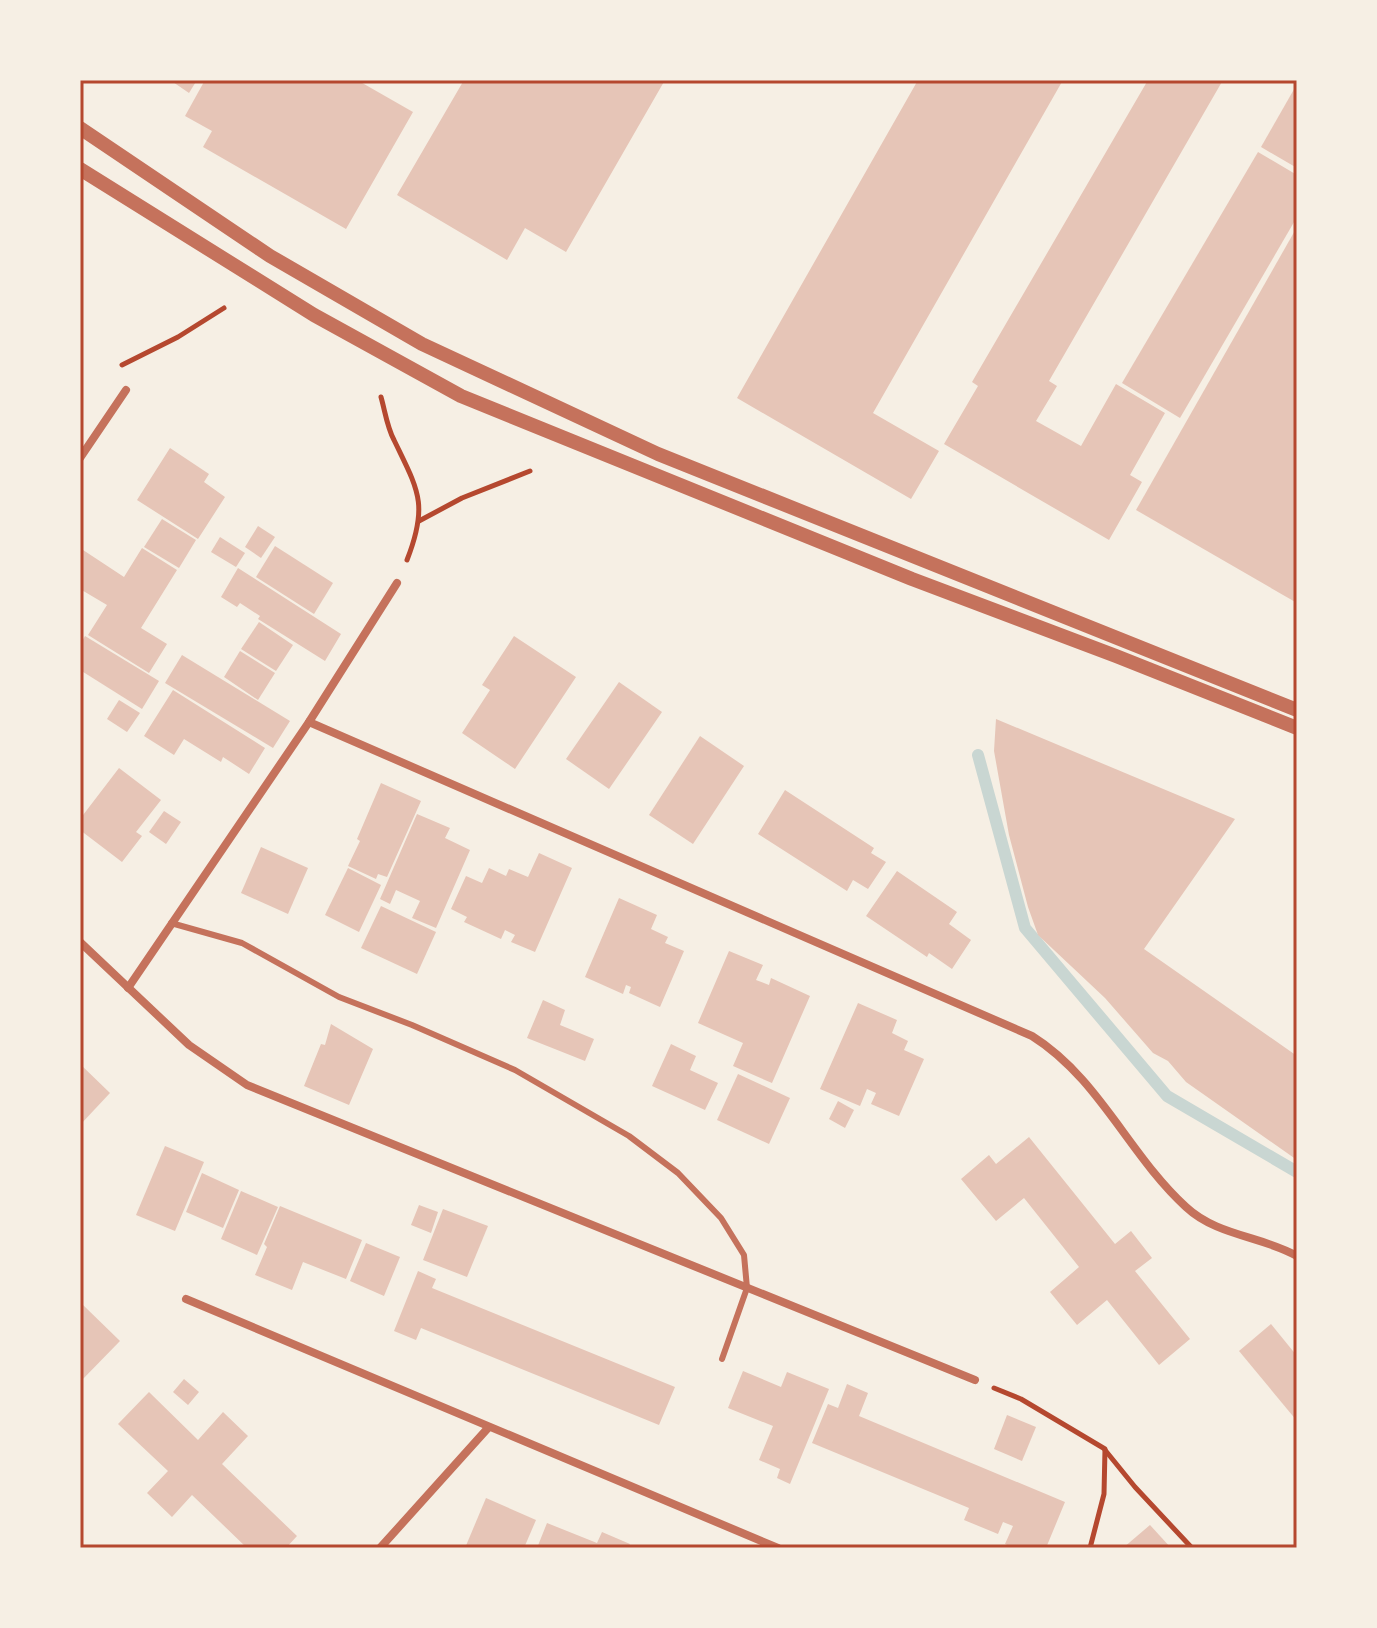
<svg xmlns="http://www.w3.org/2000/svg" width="1377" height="1628" font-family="'Fira Sans',sans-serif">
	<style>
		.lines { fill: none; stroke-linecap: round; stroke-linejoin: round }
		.stream { stroke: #c9d6d2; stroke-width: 12 }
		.building { fill: #e6c5b7 }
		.path { stroke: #b5482f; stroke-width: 5 }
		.service { stroke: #c5725c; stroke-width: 6 }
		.minor { stroke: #c5725c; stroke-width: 8 }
		.tertiary { stroke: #c5725c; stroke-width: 14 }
		.neatline { fill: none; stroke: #b5482f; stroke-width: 3 }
	</style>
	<rect width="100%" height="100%" fill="#f6efe4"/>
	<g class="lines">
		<path class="stream" d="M 978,755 L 1025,928 L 1167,1096 L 1297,1172"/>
	</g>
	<g class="building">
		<path d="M 170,80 L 197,80 L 189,93 Z"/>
		<path d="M 205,80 L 357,80 L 413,112 L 346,229 L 203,147 L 212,131 L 185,116 Z"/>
		<path d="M 464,80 L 665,80 L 566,252 L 525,228 L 507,260 L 397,195 Z"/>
		<path d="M 918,80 L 1063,80 L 873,413 L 939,451 L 911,499 L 737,398 Z"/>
		<path d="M 1148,80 L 1223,80 L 1049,381 L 1057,386 L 1036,421 L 1081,446 L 1116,384 L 1165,413 L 1130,475 L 1142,482 L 1109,540 L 944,444 L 978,386 L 972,382 Z"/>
		<path d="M 1297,84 L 1297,168 L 1261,147 Z"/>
		<path d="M 1258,152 L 1297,175 L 1297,217 L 1180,418 L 1122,383 Z"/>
		<path d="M 1297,227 L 1297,603 L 1136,510 Z"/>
		<path d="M 170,448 L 209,474 L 204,482 L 225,497 L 198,539 L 137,500 Z"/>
		<path d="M 162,519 L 196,540 L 179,568 L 144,547 Z"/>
		<path d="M 258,526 L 275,537 L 261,558 L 245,547 Z"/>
		<path d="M 220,537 L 245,553 L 236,567 L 211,552 Z"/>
		<path d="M 275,546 L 333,583 L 314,614 L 256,577 Z"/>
		<path d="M 80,548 L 124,577 L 142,548 L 177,570 L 141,628 L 167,644 L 149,673 L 88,635 L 107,605 L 80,589 Z"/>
		<path d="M 238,568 L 341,634 L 325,661 L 258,619 L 260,616 L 240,603 L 237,607 L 221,597 Z"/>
		<path d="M 259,622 L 293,645 L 276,671 L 241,649 Z"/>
		<path d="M 85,636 L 159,681 L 142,709 L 80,670 L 80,645 Z"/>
		<path d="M 514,636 L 576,677 L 515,769 L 462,733 L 490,690 L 482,685 Z"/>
		<path d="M 240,651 L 275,673 L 258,700 L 224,677 Z"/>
		<path d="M 182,655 L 290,721 L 273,748 L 165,683 Z"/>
		<path d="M 619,682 L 662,712 L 609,789 L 566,759 Z"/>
		<path d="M 173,690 L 265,748 L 249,774 L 223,757 L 221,762 L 184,739 L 174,755 L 144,736 Z"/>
		<path d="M 119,700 L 140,713 L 127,732 L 107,719 Z"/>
		<path d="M 996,719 L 1235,819 L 1144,949 L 1297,1056 L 1297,1160 L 1186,1082 L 1168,1061 L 1153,1053 L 1105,998 L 1038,935 L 1028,907 L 1009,835 L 994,751 Z"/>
		<path d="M 700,736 L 744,766 L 693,844 L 649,815 Z"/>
		<path d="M 119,768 L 161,800 L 136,832 L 142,836 L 122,862 L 80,830 L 80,819 Z"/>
		<path d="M 381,783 L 421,801 L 387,877 L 378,874 L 376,879 L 348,866 L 360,841 L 357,839 Z"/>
		<path d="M 785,790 L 874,848 L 871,853 L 886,862 L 868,889 L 853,880 L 847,891 L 758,834 Z"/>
		<path d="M 164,811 L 181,822 L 166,844 L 149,832 Z"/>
		<path d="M 417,814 L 450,828 L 445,838 L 470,850 L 436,928 L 412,918 L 420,901 L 396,890 L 390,904 L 380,899 Z"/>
		<path d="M 261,847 L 308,868 L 288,914 L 241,893 Z"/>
		<path d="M 539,853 L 572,868 L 535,952 L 511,942 L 515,935 L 505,930 L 501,939 L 464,922 L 467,917 L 451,909 L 466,876 L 482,883 L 489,868 L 506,876 L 509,869 L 528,877 Z"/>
		<path d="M 348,868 L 381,885 L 359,932 L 325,915 Z"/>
		<path d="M 897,871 L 957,912 L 949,924 L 971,940 L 952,969 L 929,953 L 927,957 L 866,916 Z"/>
		<path d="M 619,898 L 657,915 L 651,929 L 668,937 L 665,943 L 684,951 L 660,1007 L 629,993 L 631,987 L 626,985 L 623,994 L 585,977 Z"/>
		<path d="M 381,906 L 436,932 L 417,974 L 361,948 Z"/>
		<path d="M 729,951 L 763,965 L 756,980 L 769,985 L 771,978 L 810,996 L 772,1083 L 733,1066 L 743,1043 L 698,1023 Z"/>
		<path d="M 543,1000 L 565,1010 L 560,1025 L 594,1039 L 585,1061 L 527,1038 Z"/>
		<path d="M 858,1003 L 897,1020 L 892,1033 L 908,1041 L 904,1050 L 924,1059 L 899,1116 L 871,1104 L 876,1093 L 867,1089 L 860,1106 L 820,1089 Z"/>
		<path d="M 331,1024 L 373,1049 L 349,1105 L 304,1086 L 321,1044 L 325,1045 Z"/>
		<path d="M 671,1044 L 696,1056 L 690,1070 L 718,1083 L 705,1110 L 652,1086 Z"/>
		<path d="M 80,1064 L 110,1093 L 80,1125 Z"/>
		<path d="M 738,1074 L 790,1098 L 769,1144 L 717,1120 Z"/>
		<path d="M 838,1101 L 854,1110 L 845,1128 L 829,1119 Z"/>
		<path d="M 1029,1137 L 1115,1244 L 1131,1231 L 1152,1258 L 1135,1271 L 1190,1339 L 1159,1365 L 1107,1300 L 1077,1325 L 1050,1292 L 1079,1267 L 1024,1198 L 996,1221 L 961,1179 L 989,1155 L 996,1164 Z"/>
		<path d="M 165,1146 L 204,1162 L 175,1231 L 136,1215 Z"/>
		<path d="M 202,1173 L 239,1190 L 223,1228 L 186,1212 Z"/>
		<path d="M 241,1191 L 278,1207 L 257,1255 L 221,1239 Z"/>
		<path d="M 419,1205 L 438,1212 L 431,1233 L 411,1225 Z"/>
		<path d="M 280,1206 L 362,1240 L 346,1279 L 303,1262 L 292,1290 L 255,1275 L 267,1247 L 264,1244 Z"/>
		<path d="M 443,1209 L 488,1226 L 467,1277 L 423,1260 Z"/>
		<path d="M 366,1243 L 400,1257 L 384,1296 L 350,1281 Z"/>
		<path d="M 418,1271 L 436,1279 L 432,1288 L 675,1387 L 659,1425 L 421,1328 L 416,1340 L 394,1331 Z"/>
		<path d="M 82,1304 L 120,1341 L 80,1382 L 80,1306 Z"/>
		<path d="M 1271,1324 L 1297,1356 L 1297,1421 L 1239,1351 Z"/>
		<path d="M 743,1371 L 781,1387 L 787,1372 L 829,1389 L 790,1484 L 777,1478 L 780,1469 L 759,1460 L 773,1426 L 728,1408 Z"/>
		<path d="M 184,1379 L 199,1392 L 188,1405 L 173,1392 Z"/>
		<path d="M 847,1384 L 868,1393 L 859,1416 L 1065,1502 L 1046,1548 L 1014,1548 L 1005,1544 L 1013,1526 L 1003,1522 L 998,1534 L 964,1520 L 969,1508 L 812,1443 L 828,1404 L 838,1408 Z"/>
		<path d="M 149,1392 L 198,1440 L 223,1412 L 248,1436 L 222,1464 L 297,1536 L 286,1548 L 247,1548 L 192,1495 L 172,1517 L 147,1493 L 168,1471 L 118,1424 Z"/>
		<path d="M 1007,1415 L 1036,1427 L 1022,1461 L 994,1449 Z"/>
		<path d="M 486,1498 L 536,1520 L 524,1548 L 465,1548 Z"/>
		<path d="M 547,1523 L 597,1543 L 602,1532 L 630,1544 L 628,1548 L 537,1548 Z"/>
		<path d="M 1150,1525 L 1171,1548 L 1123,1548 Z"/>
	</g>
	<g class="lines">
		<g class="path">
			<path d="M 122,365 L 178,337 L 224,308"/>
			<path d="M 381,397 C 385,411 387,427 394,440 C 418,490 429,504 407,560"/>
			<path d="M 419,521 L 462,498 L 530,471"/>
			<path d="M 994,1388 L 1021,1399 L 1105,1449 L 1104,1494 L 1090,1548"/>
			<path d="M 1105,1450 L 1135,1487 L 1192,1548"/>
		</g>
		<path class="service" d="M 171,923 L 242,943 L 339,997 L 412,1025 L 515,1070 L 629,1136 L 678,1173 L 721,1218 L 744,1255 L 747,1288 L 722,1359"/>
		<g class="minor">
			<path d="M 80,458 L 126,390"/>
			<path d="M 309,722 L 1032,1036 C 1099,1078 1129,1155 1186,1207 C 1217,1236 1262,1236 1297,1256"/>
			<path d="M 80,942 L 189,1045 L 247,1085 L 975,1380"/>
			<path d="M 128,988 L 309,722 L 397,583"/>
			<path d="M 186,1299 L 778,1548"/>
			<path d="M 380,1548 L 488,1428"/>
		</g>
		<g class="tertiary">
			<path d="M 80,128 L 270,256 L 422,344 L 658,454 L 1297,710"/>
			<path d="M 80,169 L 314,315 L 461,396 L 912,579 L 1116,656 L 1297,728"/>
		</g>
	</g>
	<rect width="1377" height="1628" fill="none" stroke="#f6efe4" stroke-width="164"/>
	<rect x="82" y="82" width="1213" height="1464" class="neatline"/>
</svg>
